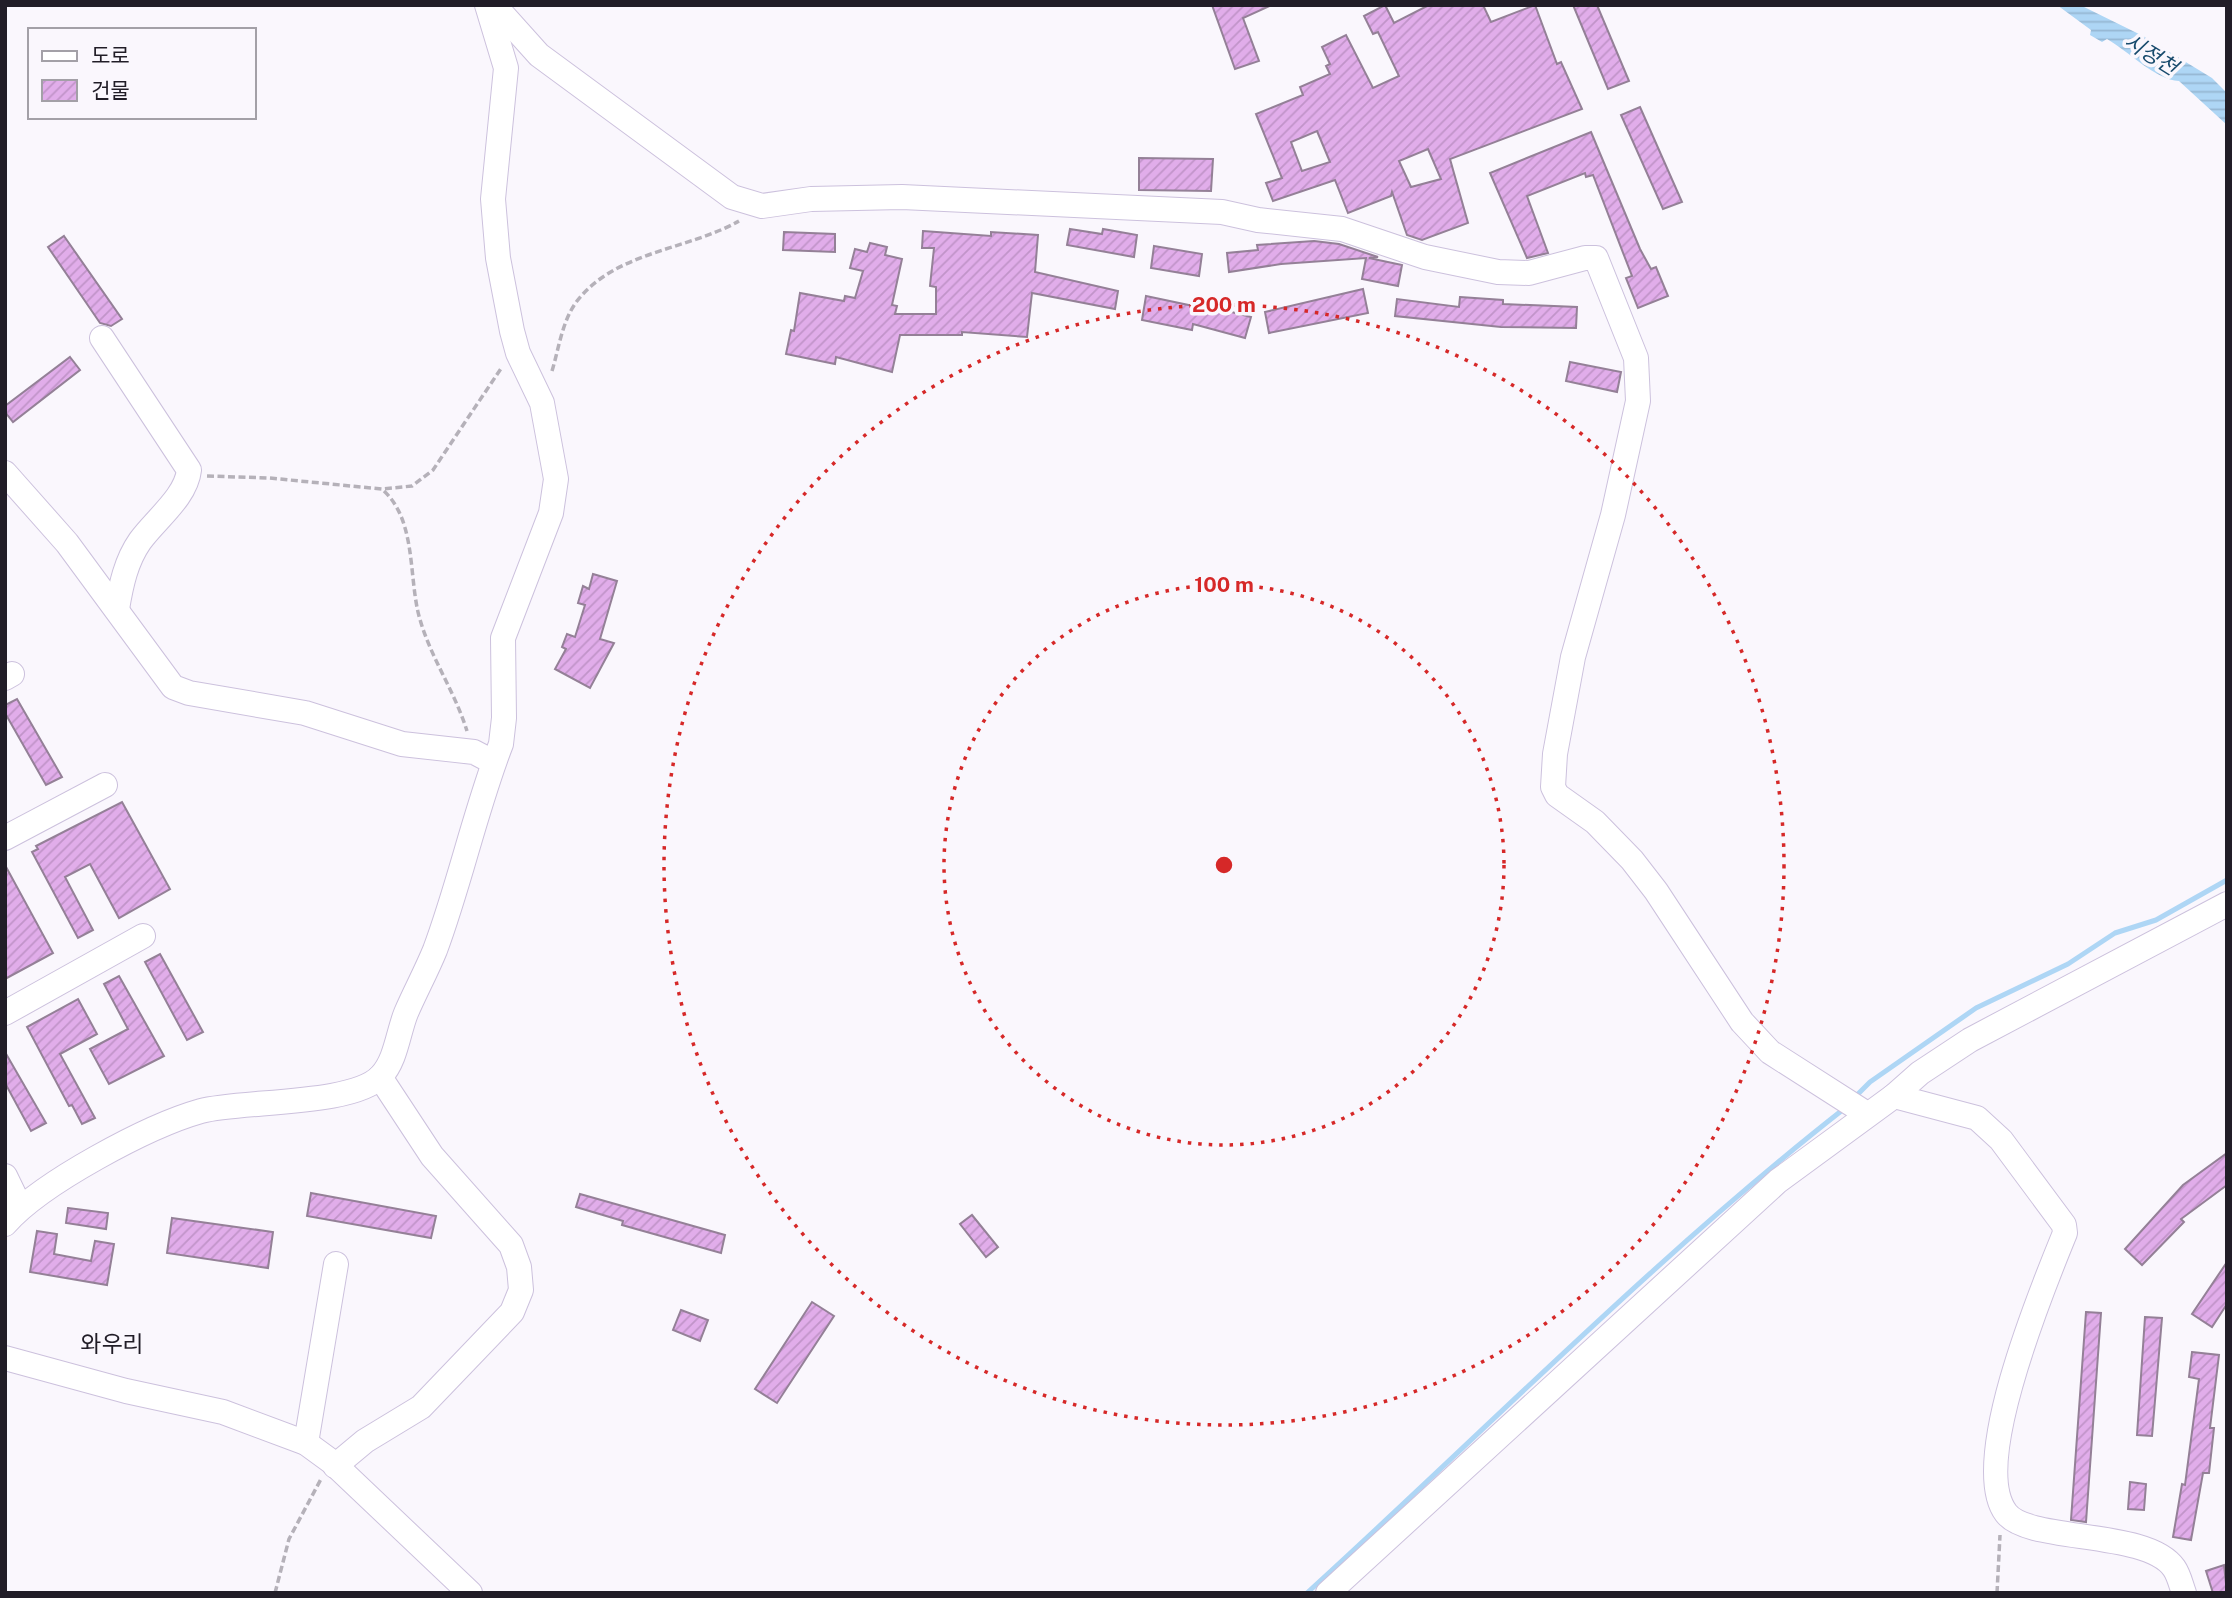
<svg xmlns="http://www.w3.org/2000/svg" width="2232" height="1598" font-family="'Public Sans','Noto Sans KR',sans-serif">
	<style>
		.water { fill: url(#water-rules) }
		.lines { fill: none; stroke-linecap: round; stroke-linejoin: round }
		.stream { stroke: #aed6f5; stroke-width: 5 }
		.building { fill: url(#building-hatch); stroke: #948097; stroke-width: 2; fill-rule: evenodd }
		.minor-casing { stroke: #ccc1dd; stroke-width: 26 }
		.path { stroke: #b5b1b9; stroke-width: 3.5; stroke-dasharray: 7 3.5; stroke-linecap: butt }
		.minor { stroke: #fff; stroke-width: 24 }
		.ring { fill: none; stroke: #d62828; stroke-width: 3.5; stroke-dasharray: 3.5 7 }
		.labels { text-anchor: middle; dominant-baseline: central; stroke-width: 7; stroke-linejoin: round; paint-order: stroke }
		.water-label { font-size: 21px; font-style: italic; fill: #184b6d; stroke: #faf7fd }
		.quarter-label { font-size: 23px; fill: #211d27; stroke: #faf7fd }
		.centre { fill: #d62828; stroke: #faf7fd; stroke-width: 3.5 }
		.ring-label { font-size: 21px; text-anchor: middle; font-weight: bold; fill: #d62828; stroke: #faf7fd; stroke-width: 7; stroke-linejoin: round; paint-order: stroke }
	</style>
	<defs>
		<pattern id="water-rules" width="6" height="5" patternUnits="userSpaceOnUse" patternTransform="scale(1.75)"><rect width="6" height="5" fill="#aed6f5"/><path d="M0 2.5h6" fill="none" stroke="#95b7d2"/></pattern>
		<pattern id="building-hatch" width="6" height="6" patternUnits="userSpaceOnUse" patternTransform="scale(1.75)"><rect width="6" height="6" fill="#e1adea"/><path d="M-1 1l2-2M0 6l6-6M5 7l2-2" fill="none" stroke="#c194c9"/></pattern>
	</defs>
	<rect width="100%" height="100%" fill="#faf7fd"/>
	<path class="water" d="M 2057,5 L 2080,5 L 2143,36 L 2212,78 L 2227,93 L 2227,125 L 2179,81 C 2156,80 2128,51 2107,39 L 2102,42 L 2090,35 L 2091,30 Z"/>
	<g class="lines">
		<g class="stream">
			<path d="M 1854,1098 L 1870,1082 L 1976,1008 L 2068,964 L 2115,933 L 2156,920 L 2227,880"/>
			<path d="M 1307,1593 C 1486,1430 1655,1257 1845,1108"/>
		</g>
	</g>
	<g class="building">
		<path d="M 1212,5 L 1272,5 L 1243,18 L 1259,61 L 1235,69 Z"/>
		<path d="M 1385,5 L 1394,23 L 1429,5 L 1483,5 L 1491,22 L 1535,5 L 1557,64 L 1561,62 L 1582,109 L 1450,159 L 1468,223 L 1422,240 L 1407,235 L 1392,192 L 1391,196 L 1348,213 L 1335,180 L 1273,201 L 1266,183 L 1282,178 L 1256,114 L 1303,95 L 1300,87 L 1330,74 L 1326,66 L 1330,64 L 1322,47 L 1346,35 L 1373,88 L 1399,76 L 1378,32 L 1373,34 L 1364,16 ZM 1317,131 L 1330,162 L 1302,171 L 1291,142 ZM 1428,149 L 1441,179 L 1411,187 L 1399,161 Z"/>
		<path d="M 1573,5 L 1597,5 L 1629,81 L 1608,89 Z"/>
		<path d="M 1640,107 L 1682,202 L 1663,209 L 1621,115 Z"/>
		<path d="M 1591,132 L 1640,249 L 1651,269 L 1656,267 L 1668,296 L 1638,308 L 1626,278 L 1632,276 L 1593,175 L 1586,177 L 1585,173 L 1527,196 L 1548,253 L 1527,258 L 1490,173 Z"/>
		<path d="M 1139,158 L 1213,159 L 1211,191 L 1139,190 Z"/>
		<path d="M 1070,229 L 1102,234 L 1103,229 L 1137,235 L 1134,257 L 1067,245 Z"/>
		<path d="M 923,231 L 991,236 L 991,232 L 1038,235 L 1035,272 L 1118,291 L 1115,309 L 1032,293 L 1027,337 L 962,332 L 962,335 L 900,335 L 892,372 L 836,357 L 835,364 L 786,354 L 791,330 L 794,331 L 800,293 L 844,301 L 845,296 L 855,298 L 863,271 L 850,268 L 855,249 L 867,252 L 870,243 L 887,247 L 885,255 L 902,259 L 892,305 L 897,306 L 895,314 L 936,314 L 936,287 L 930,286 L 934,248 L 922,248 Z"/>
		<path d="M 784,232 L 835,234 L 835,252 L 783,250 Z"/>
		<path d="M 64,236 L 122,319 L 111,326 L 100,323 L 48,247 Z"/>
		<path d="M 1314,241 L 1339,244 L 1378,257 L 1369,258 L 1402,265 L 1398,286 L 1362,279 L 1366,258 L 1281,264 L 1229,272 L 1227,253 L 1258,250 L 1257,245 Z"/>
		<path d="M 1154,246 L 1202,254 L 1199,276 L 1151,268 Z"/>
		<path d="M 1363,289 L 1368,313 L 1269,333 L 1265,312 Z"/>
		<path d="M 1146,296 L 1203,308 L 1204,305 L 1251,317 L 1245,338 L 1193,324 L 1192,330 L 1142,320 Z"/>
		<path d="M 1460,297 L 1503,300 L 1503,304 L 1577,307 L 1576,328 L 1501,327 L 1395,316 L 1397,299 L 1459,307 Z"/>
		<path d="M 70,357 L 80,370 L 13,422 L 5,412 L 5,406 Z"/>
		<path d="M 1570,362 L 1621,372 L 1617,392 L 1566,381 Z"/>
		<path d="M 593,574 L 617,581 L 600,639 L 614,643 L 590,688 L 555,669 L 566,649 L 562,647 L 567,634 L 575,637 L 585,605 L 578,603 L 583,586 L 589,589 Z"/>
		<path d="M 17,699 L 62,777 L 46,785 L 5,713 L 5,705 Z"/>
		<path d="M 122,802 L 170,889 L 119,918 L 90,864 L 65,877 L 93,930 L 78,938 L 32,852 L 38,849 L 36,846 Z"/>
		<path d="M 5,865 L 53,953 L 5,979 Z"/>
		<path d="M 160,954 L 203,1032 L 187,1040 L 145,962 Z"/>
		<path d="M 119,976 L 164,1056 L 109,1084 L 90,1049 L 128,1029 L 104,984 Z"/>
		<path d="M 78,999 L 97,1034 L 60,1054 L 95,1118 L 82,1124 L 72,1105 L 69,1106 L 27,1027 Z"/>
		<path d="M 5,1052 L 46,1123 L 31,1131 L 5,1083 Z"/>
		<path d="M 2227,1153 L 2227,1185 L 2181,1219 L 2184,1222 L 2142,1265 L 2125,1249 L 2183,1185 Z"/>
		<path d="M 311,1193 L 436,1216 L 431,1238 L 307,1216 Z"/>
		<path d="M 580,1194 L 725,1235 L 721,1253 L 622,1225 L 623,1221 L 576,1207 Z"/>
		<path d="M 68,1208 L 108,1213 L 106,1229 L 66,1223 Z"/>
		<path d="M 972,1215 L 998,1247 L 986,1257 L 960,1224 Z"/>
		<path d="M 172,1218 L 273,1232 L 268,1268 L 167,1253 Z"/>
		<path d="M 37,1231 L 57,1234 L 54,1254 L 91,1261 L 95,1241 L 114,1244 L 107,1285 L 30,1272 Z"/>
		<path d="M 2227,1262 L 2227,1304 L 2212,1327 L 2192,1314 Z"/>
		<path d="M 812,1302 L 834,1316 L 777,1403 L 755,1389 Z"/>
		<path d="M 681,1310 L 708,1320 L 700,1341 L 673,1330 Z"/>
		<path d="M 2086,1312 L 2101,1313 L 2086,1522 L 2071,1520 Z"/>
		<path d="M 2145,1317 L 2162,1318 L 2152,1436 L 2137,1435 Z"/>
		<path d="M 2192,1352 L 2219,1355 L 2210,1428 L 2214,1428 L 2209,1473 L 2203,1473 L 2191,1540 L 2173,1537 L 2182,1484 L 2185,1485 L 2199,1379 L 2189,1377 Z"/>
		<path d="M 2130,1482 L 2146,1484 L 2144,1510 L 2128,1509 Z"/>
		<path d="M 2224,1565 L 2227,1593 L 2213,1593 L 2206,1571 Z"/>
	</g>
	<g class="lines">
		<g class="minor-casing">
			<g id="minor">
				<path d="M 494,5 L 539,55 L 732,197 L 762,206 L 811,199 L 902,197 L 1222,212 L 1258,220 L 1342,229 L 1425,257 L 1498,272 L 1529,273 L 1585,258 L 1596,258 L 1636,358 L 1638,401 L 1613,515 L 1573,657 L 1555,754 L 1553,787 L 1557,795 L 1595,822 L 1632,860 L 1656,891 L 1742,1022 L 1770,1052 L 1867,1114"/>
				<path d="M 102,338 L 189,470 C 186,497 156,519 140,541 C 126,561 121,585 117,609"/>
				<path d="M 5,473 L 67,543 L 173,687 L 189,693 L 305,713 L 402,744 L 474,752 L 493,762"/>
				<path d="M 5,678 L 12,674"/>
				<path d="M 5,838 L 105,785"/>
				<path d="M 5,1013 L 143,936"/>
				<path d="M 1894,1096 L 1977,1118 L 2001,1140 L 2064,1225 L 2065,1233 C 2043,1287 1969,1464 2006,1513 C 2028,1543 2147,1529 2174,1568 C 2179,1575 2181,1585 2184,1593"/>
				<path d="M 5,1176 L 20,1207"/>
				<path d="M 5,1224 C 41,1183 148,1126 201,1111 C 242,1100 353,1106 381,1076 C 396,1060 398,1033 406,1013 C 415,992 426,972 435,950 C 460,883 475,811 501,744 L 504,718 L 503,638 L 551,513 L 556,479 L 542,403 L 518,353 L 512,331 L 498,258 L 493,199 L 506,68 L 487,5"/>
				<path d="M 5,1358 L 126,1391 L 223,1412 L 306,1443 L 332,1462 L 470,1593"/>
				<path d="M 306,1443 L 336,1264"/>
				<path d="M 335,1466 L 365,1441 L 421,1407 L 512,1312 L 521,1290 L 519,1267 L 511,1245 L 432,1156 L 380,1077"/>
				<path d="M 1328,1593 L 1778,1181 L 1894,1096 L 1920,1073 L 1970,1040 L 2227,904"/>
			</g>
		</g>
		<g class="path">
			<path d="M 552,371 C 559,348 562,321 577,301 C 616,251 688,250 739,221"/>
			<path d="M 207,476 L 269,478 L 382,489 L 412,486 L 433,470 L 502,367"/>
			<path d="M 384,491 C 415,520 409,572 418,612 C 428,654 454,689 467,731"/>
			<path d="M 275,1593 L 289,1539 L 321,1479"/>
			<path d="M 1997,1593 L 2000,1535"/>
		</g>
		<use href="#minor" class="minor"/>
	</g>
	<g class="ring">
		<circle cx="1224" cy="865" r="280"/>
		<circle cx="1224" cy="865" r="560"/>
	</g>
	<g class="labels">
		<g class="water-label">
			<text transform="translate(2151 54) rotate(32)">시정천</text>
		</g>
		<g class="quarter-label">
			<text x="112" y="1343">와우리</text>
		</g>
	</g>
	<circle cx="1224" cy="865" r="10" class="centre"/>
	<g class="ring-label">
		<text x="1224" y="312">200 m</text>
		<text x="1224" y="592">100 m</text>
	</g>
	<rect width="2232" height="1598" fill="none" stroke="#211d27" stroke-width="14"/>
	<rect x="28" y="28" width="228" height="91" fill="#faf7fd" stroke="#a3a0a7" stroke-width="2"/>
	<rect x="42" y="51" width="35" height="10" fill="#ffffff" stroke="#a3a0a7" stroke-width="2"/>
	<text x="91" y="63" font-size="21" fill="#211d27">도로</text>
	<rect x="42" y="80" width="35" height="21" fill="url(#building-hatch)" stroke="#a3a0a7" stroke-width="2"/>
	<text x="91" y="98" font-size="21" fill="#211d27">건물</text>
</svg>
